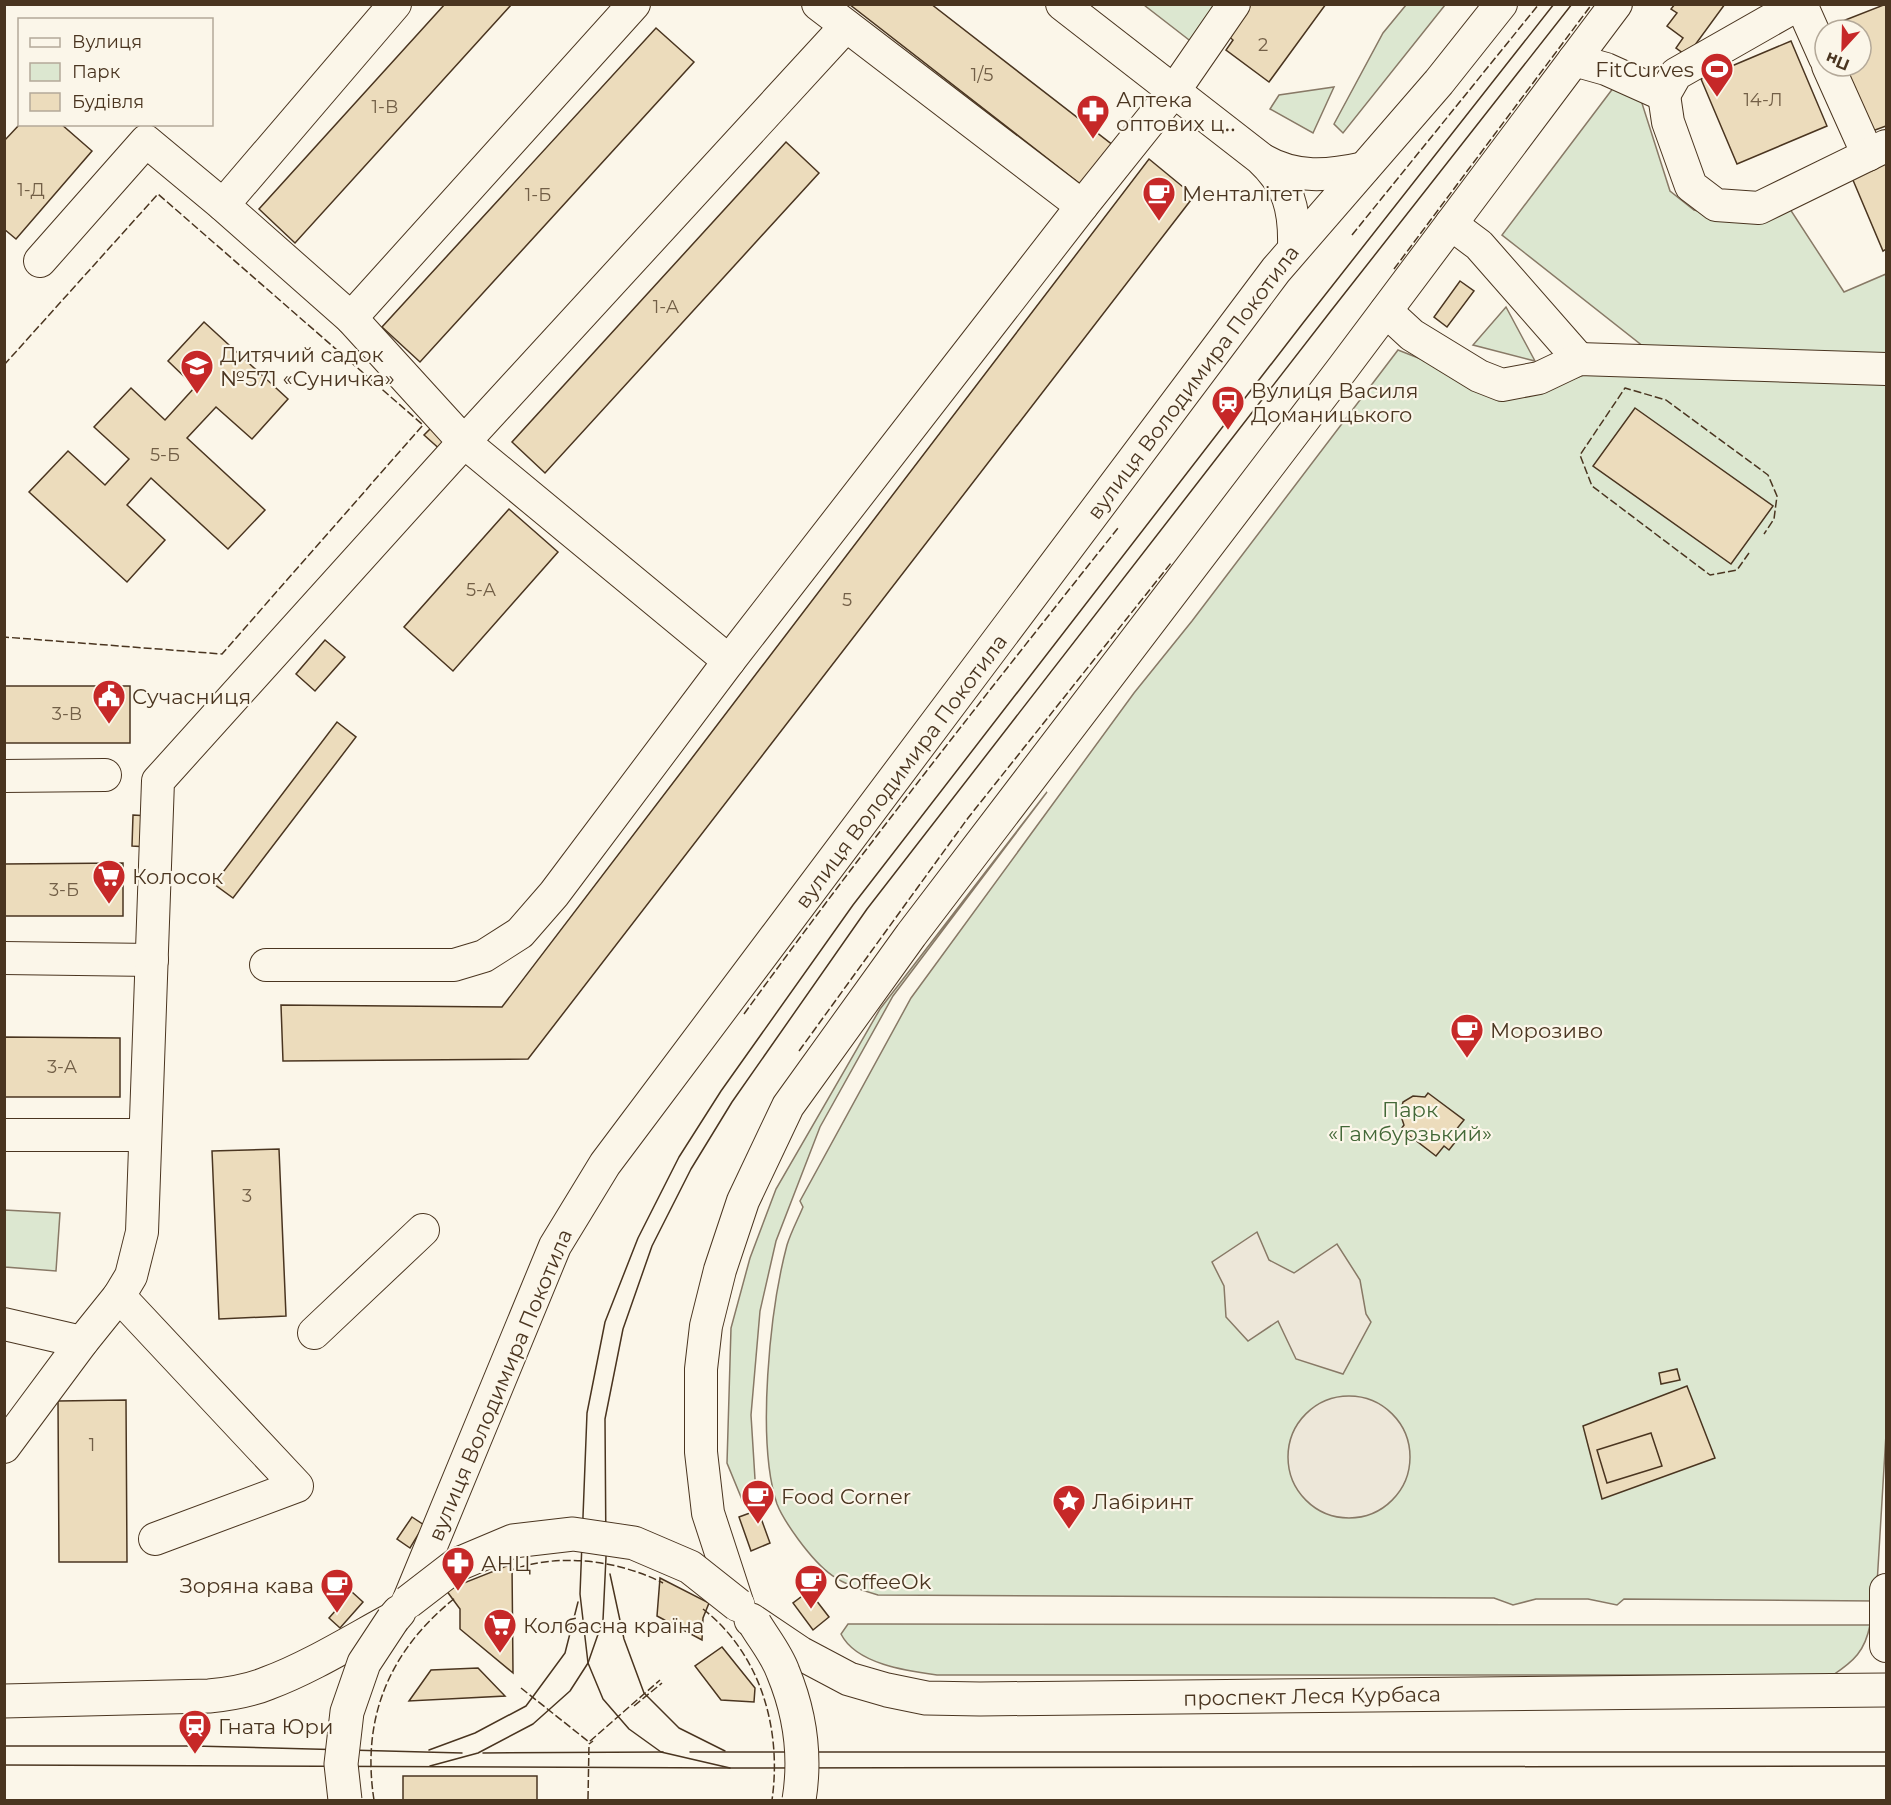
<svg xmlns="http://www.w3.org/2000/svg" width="1891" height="1805" font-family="Montserrat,sans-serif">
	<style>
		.green { fill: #dce7d0; stroke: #887966; stroke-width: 1.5 }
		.parking { fill: #ede7d9; stroke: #887966; stroke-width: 1.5 }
		.building { fill: #ecdcbc; stroke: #4a3520; stroke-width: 1.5 }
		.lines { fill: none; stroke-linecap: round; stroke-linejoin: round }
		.minor-casing { stroke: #4a3520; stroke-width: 34 }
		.major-casing { stroke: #4a3520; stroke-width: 35 }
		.minor { stroke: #fbf6e9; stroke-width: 32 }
		.major { stroke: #fbf6e9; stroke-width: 33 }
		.tram { stroke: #4a3520; stroke-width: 1.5 }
		.major-bridge-casing { stroke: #4a3520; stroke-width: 35; stroke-linecap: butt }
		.major-bridge { stroke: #fbf6e9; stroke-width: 33 }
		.fence { stroke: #4a3520; stroke-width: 1.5; stroke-dasharray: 8 3; stroke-linecap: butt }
		.labels { text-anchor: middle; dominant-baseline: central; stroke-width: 4.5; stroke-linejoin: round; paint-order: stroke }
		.number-label { font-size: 18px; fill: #725f47 }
		.poi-label { font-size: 21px; fill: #4a3520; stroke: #fbf6e9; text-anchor: start }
		.street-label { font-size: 21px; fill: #4a3520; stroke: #fbf6e9 }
		.park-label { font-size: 21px; fill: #436837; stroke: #fbf6e9 }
	</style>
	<rect width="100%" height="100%" fill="#fbf6e9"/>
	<g class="green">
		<path d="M 1144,5 L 1220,5 L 1193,43 Z"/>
		<path d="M 1406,5 L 1445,5 L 1343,133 L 1334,124 L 1383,33 Z"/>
		<path d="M 1334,87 L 1313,133 L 1270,109 L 1279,95 Z"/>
		<path d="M 1614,87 L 1640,97 L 1670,191 L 1694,210 L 1724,217 L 1790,209 L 1844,292 L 1886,274 L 1886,360 L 1653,354 L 1502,235 Z"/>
		<path d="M 1506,307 L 1535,361 L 1473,345 Z"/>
		<path d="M 1398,350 L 1477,381 L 1551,387 L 1592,372 L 1886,377 L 1886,1434 L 1876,1601 L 1624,1599 L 1617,1605 L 1588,1599 L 1536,1599 L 1513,1605 L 1494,1598 L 878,1595 C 838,1584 823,1573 798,1539 C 790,1528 782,1517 777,1504 C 756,1441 770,1309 787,1245 C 791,1232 798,1219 803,1207 L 800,1201 L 911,998 L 1134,693 L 1192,621 Z"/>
		<path d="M 1047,792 L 893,996 L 820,1127 L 776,1241 L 760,1311 L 751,1415 L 756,1495 L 743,1502 L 727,1463 L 731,1328 L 750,1258 L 776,1189 L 880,1009 Z"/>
		<path d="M 4,1210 L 60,1213 L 56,1271 L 5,1267 Z"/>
		<path d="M 848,1624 L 879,1624 L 1870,1625 C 1865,1651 1854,1661 1833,1675 L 937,1675 C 907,1671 856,1664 841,1634 Z"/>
	</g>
	<g class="parking">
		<path d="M 1257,1232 L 1269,1260 L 1294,1273 L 1337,1244 L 1360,1280 L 1366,1314 L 1371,1322 L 1343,1374 L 1296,1359 L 1278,1321 L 1248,1341 L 1226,1317 L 1224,1286 L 1212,1262 Z"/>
		<circle cx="1349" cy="1457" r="61"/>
	</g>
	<g class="building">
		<path d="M 445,4 L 512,4 L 295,243 L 259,209 Z"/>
		<path d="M 849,4 L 931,4 L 1114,146 L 1083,186 Z"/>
		<path d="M 1245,4 L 1326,4 L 1269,82 L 1226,50 L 1233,40 L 1225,33 Z"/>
		<path d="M 1675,4 L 1725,4 L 1687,56 L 1676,48 L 1683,38 L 1667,26 L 1677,13 L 1671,9 Z"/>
		<path d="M 1886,4 L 1886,126 L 1867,133 L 1840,66 L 1861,66 L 1861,30 L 1826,30 L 1825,28 Z"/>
		<path d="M 656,28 L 694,62 L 420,362 L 382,327 Z"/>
		<path d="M 1791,41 L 1827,126 L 1737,164 L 1701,79 Z"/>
		<path d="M 20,124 L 61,124 L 92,151 L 16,239 L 4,229 L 4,141 Z"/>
		<path d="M 786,142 L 819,173 L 545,473 L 512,442 Z"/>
		<path d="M 1886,149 L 1886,249 L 1883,251 L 1847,166 Z"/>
		<path d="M 1149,159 L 1194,196 L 528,1059 L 283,1061 L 281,1005 L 502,1007 Z"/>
		<path d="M 1460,281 L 1474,291 L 1447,327 L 1434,317 Z"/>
		<path d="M 204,322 L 288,399 L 252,439 L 216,407 L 187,438 L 265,510 L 228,549 L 151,478 L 127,505 L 165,540 L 127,582 L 29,492 L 68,451 L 105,485 L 129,459 L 94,427 L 131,388 L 165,420 L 195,387 L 168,361 Z"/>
		<path d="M 1635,408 L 1773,506 L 1731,564 L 1593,466 Z"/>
		<path d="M 437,422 L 455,439 L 443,452 L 424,435 Z"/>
		<path d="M 509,509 L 558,552 L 453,671 L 404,627 Z"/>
		<path d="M 325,640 L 345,657 L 315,691 L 296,674 Z"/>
		<rect x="4" y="686" width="126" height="57"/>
		<path d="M 337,722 L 356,737 L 233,898 L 214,884 Z"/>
		<path d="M 133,815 L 149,816 L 148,847 L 132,846 Z"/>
		<path d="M 123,863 L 123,916 L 4,916 L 4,864 Z"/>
		<path d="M 4,1037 L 120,1038 L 120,1097 L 4,1097 Z"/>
		<path d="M 1428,1093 L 1464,1120 L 1455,1131 L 1460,1136 L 1449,1150 L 1444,1146 L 1436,1156 L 1401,1129 L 1404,1125 L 1400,1113 L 1403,1102 L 1413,1096 L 1425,1097 Z"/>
		<path d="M 279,1149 L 286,1316 L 219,1319 L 212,1151 Z"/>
		<path d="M 1677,1369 L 1680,1380 L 1661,1384 L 1659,1373 Z"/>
		<path d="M 1687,1386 L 1715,1458 L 1602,1499 L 1583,1426 Z"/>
		<path d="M 126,1400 L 127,1562 L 59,1562 L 58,1401 Z"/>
		<path d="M 1651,1433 L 1662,1466 L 1607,1483 L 1597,1450 Z"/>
		<path d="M 758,1510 L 770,1543 L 751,1551 L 739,1517 Z"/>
		<path d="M 412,1517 L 424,1525 L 410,1548 L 397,1539 Z"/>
		<path d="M 512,1564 L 513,1673 L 460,1629 L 460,1609 L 446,1590 Z"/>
		<path d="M 660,1578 L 709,1603 L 703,1618 L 702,1640 L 657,1616 Z"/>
		<path d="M 809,1591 L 829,1617 L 813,1630 L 793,1603 Z"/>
		<path d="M 352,1592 L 363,1602 L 340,1628 L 329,1618 Z"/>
		<path d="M 722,1647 L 755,1688 L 754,1702 L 721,1700 L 695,1666 Z"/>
		<path d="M 478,1668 L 505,1696 L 409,1701 L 431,1670 Z"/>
		<rect x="403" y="1776" width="134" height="24"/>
	</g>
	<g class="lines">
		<g class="minor-casing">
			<g id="minor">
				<path d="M 395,4 L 223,205 L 351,318 L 464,442 L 846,26"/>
				<path d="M 818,4 L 1082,206"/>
				<path d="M 1062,4 L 1260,158 C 1289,185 1295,209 1294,247"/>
				<path d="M 1801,4 L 1825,58"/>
				<path d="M 1574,60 L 1606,69 L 1664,95 L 1676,74 L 1799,4"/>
				<path d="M 1828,66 L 1868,155"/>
				<path d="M 1664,95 L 1668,122 L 1691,186 L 1716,205 L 1759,208 L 1886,146"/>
				<path d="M 1263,160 C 1296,179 1328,176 1364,168"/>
				<path d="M 1451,224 L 1479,245 L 1579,359"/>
				<path d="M 40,261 L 146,141 L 223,205"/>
				<path d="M 1386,311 L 1412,335 L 1479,376 L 1502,385 L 1539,378 L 1579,359 L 1886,369"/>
				<path d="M 351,318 L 634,4"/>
				<path d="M 4,776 L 105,775"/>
				<path d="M 4,958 L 152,960"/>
				<path d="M 266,965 L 454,965 L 484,956 L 520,933 L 554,894 L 729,661 L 1082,206 L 1174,91 L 1234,4"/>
				<path d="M 4,1135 L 145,1135"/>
				<path d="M 119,1296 L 297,1486 L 155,1539"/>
				<path d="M 4,1324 L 82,1342"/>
				<path d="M 314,1333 L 423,1230"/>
				<path d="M 4,1447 L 82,1342 L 119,1296 L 131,1276 L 142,1232 L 158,781 L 464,442 L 729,661"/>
				<path d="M 1886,1590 L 1886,1646"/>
				<path d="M 408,1602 L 555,1246 L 605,1164 L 1276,270 L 1439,82 L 1501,4"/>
				<path d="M 738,1605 L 708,1513 L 701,1452 L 701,1369 L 706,1326 L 720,1270 L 743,1201 L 788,1106 L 911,935 L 1343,368 L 1616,4"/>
			</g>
		</g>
		<g class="major-casing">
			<g id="major">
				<path d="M 751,1620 L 800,1653 L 849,1679 L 887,1690 L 926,1698 L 980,1699 L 1886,1690"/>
				<path d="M 4,1701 L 209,1696 C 229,1694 249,1691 268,1683 C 309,1668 354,1640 393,1619 L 399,1612"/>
			</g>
		</g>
		<use href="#minor" class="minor"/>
		<use href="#major" class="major"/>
		<g class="tram">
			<path d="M 610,1574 L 624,1639 L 644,1693 L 679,1728 L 725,1751"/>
			<path d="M 4,1746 L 194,1746 L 462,1753"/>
			<path d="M 429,1750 L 475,1733 L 526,1706 L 565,1653 L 578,1602"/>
			<path d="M 690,1752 L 1886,1752"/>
			<path d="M 483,1753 L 663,1752"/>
			<path d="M 4,1765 L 730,1768 L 1886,1766"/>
			<path d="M 430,1766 L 478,1753 L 533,1724 L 570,1691 L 588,1663 L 603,1620 L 606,1557 L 605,1419 L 623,1329 L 652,1246 L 691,1169 L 732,1102 L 867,909 L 1330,312 L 1572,4"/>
			<path d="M 730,1768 L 661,1752 L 629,1729 L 603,1699 L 588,1663 L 580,1594 L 587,1413 L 605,1322 L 638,1238 L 679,1157 L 721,1091 L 853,905 L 1303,323 L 1554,4"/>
		</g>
		<g class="major-bridge-casing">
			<g id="major-bridge">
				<path d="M 408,1602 L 456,1565 L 513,1541 L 573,1534 L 634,1543 L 690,1567 L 738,1605"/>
				<path d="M 755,1624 C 764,1639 777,1655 783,1672 C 800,1713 806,1757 799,1800"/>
				<path d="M 345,1800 L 341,1764 L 347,1712 L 364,1663 L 393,1619"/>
			</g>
		</g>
		<use href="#major-bridge" class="major-bridge"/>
		<g class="fence">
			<path d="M 1352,235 L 1539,4"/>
			<path d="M 1394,269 L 1592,4"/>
			<path d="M 4,365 L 158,194 L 423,425 L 222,654 L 4,637"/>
			<path d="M 1749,553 L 1737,570 L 1710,575 L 1592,486 L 1580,455 L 1625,388 L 1666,400 L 1768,475 L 1777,496 L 1774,519 L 1764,534"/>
			<path d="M 744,1014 C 864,848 991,688 1118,528"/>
			<path d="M 799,1051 L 968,818 L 1171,563"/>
			<path d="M 509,1571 C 557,1552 618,1560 663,1583"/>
			<path d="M 703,1609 C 761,1654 782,1730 772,1800"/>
			<path d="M 521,1688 L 589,1742 L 660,1680"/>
			<path d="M 634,1706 L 662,1683"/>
			<path d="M 588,1799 L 589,1744 L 593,1741"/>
			<path d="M 374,1800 C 361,1717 390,1650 455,1598"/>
		</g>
	</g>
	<defs>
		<g id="stadium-pin" transform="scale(1.725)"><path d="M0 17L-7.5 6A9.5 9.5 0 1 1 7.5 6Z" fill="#c62828" stroke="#fbf6e9"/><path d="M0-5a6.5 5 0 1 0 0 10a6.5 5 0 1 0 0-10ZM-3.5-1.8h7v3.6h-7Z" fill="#fff"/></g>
		<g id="pharmacy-pin" transform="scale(1.725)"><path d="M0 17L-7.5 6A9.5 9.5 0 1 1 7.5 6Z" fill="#c62828" stroke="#fbf6e9"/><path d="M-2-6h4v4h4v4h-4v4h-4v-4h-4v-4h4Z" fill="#fff"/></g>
		<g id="cafe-pin" transform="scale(1.725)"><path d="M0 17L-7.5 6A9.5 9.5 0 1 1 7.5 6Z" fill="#c62828" stroke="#fbf6e9"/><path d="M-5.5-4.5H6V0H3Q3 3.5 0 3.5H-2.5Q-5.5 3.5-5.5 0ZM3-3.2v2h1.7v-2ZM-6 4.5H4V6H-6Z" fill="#fff"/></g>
		<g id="school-pin" transform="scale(1.725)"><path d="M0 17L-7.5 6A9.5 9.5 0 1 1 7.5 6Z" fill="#c62828" stroke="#fbf6e9"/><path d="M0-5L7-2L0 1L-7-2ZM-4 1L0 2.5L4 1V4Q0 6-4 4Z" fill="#fff"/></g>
		<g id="station-pin" transform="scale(1.725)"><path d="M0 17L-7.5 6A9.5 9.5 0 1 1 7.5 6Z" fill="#c62828" stroke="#fbf6e9"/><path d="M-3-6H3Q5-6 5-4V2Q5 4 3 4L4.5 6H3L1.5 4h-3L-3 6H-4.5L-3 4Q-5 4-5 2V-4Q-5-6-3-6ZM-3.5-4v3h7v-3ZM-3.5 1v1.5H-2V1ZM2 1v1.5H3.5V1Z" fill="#fff"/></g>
		<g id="civic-pin" transform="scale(1.725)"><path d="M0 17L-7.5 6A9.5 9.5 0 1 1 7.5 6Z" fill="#c62828" stroke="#fbf6e9"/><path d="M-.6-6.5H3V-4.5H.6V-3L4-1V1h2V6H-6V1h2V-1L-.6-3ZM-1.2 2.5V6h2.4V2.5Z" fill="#fff"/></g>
		<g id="supermarket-pin" transform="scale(1.725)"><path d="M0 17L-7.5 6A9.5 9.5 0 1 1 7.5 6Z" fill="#c62828" stroke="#fbf6e9"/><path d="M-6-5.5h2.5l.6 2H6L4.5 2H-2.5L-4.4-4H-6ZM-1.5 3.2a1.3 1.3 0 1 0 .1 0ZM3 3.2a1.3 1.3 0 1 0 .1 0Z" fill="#fff"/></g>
		<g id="sight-pin" transform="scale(1.725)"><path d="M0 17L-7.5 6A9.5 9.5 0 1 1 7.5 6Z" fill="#c62828" stroke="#fbf6e9"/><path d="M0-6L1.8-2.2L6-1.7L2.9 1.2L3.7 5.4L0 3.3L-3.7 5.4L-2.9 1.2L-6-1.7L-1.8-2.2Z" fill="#fff"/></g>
	</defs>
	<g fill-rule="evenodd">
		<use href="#stadium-pin" x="1717" y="69"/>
		<use href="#pharmacy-pin" x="1093" y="111"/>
		<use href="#cafe-pin" x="1159" y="193"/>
		<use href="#school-pin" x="197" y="366"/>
		<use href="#station-pin" x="1228" y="402"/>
		<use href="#civic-pin" x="109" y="696"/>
		<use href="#supermarket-pin" x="109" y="876"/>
		<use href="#cafe-pin" x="1467" y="1030"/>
		<use href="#cafe-pin" x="758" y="1496"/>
		<use href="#sight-pin" x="1069" y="1501"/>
		<use href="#pharmacy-pin" x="458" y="1563"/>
		<use href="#cafe-pin" x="811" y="1581"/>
		<use href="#cafe-pin" x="337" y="1585"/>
		<use href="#supermarket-pin" x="500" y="1625"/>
		<use href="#station-pin" x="195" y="1726"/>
	</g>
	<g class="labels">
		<g class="number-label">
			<text x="1263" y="45">2</text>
			<text x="982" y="75">1/5</text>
			<text x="1763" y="100">14-Л</text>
			<text x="385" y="107">1-В</text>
			<text x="31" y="190">1-Д</text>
			<text x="538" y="195">1-Б</text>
			<text x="666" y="307">1-А</text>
			<text x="165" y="455">5-Б</text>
			<text x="481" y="590">5-А</text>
			<text x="847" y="600">5</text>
			<text x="67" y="714">3-В</text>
			<text x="64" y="890">3-Б</text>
			<text x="62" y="1067">3-А</text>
			<text x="247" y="1196">3</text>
			<text x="92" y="1445">1</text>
		</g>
		<g class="poi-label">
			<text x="1694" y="69" text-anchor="end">FitCurves</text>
			<text x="1116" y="99">Аптека<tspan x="1116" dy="24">оптових ц‥</tspan></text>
			<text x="1182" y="193">Менталітет</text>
			<text x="220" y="354">Дитячий садок<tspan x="220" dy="24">№571 «Суничка»</tspan></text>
			<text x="1251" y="390">Вулиця Василя<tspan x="1251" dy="24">Доманицького</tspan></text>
			<text x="132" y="696">Сучасниця</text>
			<text x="132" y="876">Колосок</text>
			<text x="1490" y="1030">Морозиво</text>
			<text x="781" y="1496">Food Corner</text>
			<text x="1092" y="1501">Лабіринт</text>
			<text x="481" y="1563">АНЦ</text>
			<text x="834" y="1581">CoffeeOk</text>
			<text x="314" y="1585" text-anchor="end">Зоряна кава</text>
			<text x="523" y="1625">Колбасна країна</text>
			<text x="218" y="1726">Гната Юри</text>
		</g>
		<g class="street-label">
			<text transform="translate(1193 382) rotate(-53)">вулиця Володимира Покотила</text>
			<text transform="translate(901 771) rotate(-53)">вулиця Володимира Покотила</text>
			<text transform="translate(500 1385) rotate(-67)">вулиця Володимира Покотила</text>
			<text transform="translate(1312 1696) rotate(-1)">проспект Леся Курбаса</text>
		</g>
		<g class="park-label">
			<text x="1410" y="1109">Парк<tspan x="1410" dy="24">«Гамбурзький»</tspan></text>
		</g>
	</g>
	<rect width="1891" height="1805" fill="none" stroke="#4a3520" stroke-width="12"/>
	<rect x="18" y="18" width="195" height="108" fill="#fbf6e9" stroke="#b4a999" stroke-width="1.5"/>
	<rect x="30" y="38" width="30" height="9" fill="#fbf6e9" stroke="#b4a999" stroke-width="1.5"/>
	<text x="72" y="48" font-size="18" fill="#4a3520">Вулиця</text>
	<rect x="30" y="63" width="30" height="18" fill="#dce7d0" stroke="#b4a999" stroke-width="1.5"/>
	<text x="72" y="78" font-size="18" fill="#4a3520">Парк</text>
	<rect x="30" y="93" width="30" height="18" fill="#ecdcbc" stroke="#b4a999" stroke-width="1.5"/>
	<text x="72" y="108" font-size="18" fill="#4a3520">Будівля</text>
	<g transform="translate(1843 48) rotate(202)"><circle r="28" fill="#fbf6e9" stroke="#b4a999" stroke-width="1.5"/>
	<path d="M0-4.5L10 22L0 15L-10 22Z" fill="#c62828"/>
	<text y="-9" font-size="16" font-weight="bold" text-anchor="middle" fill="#4a3520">Пн</text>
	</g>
</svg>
